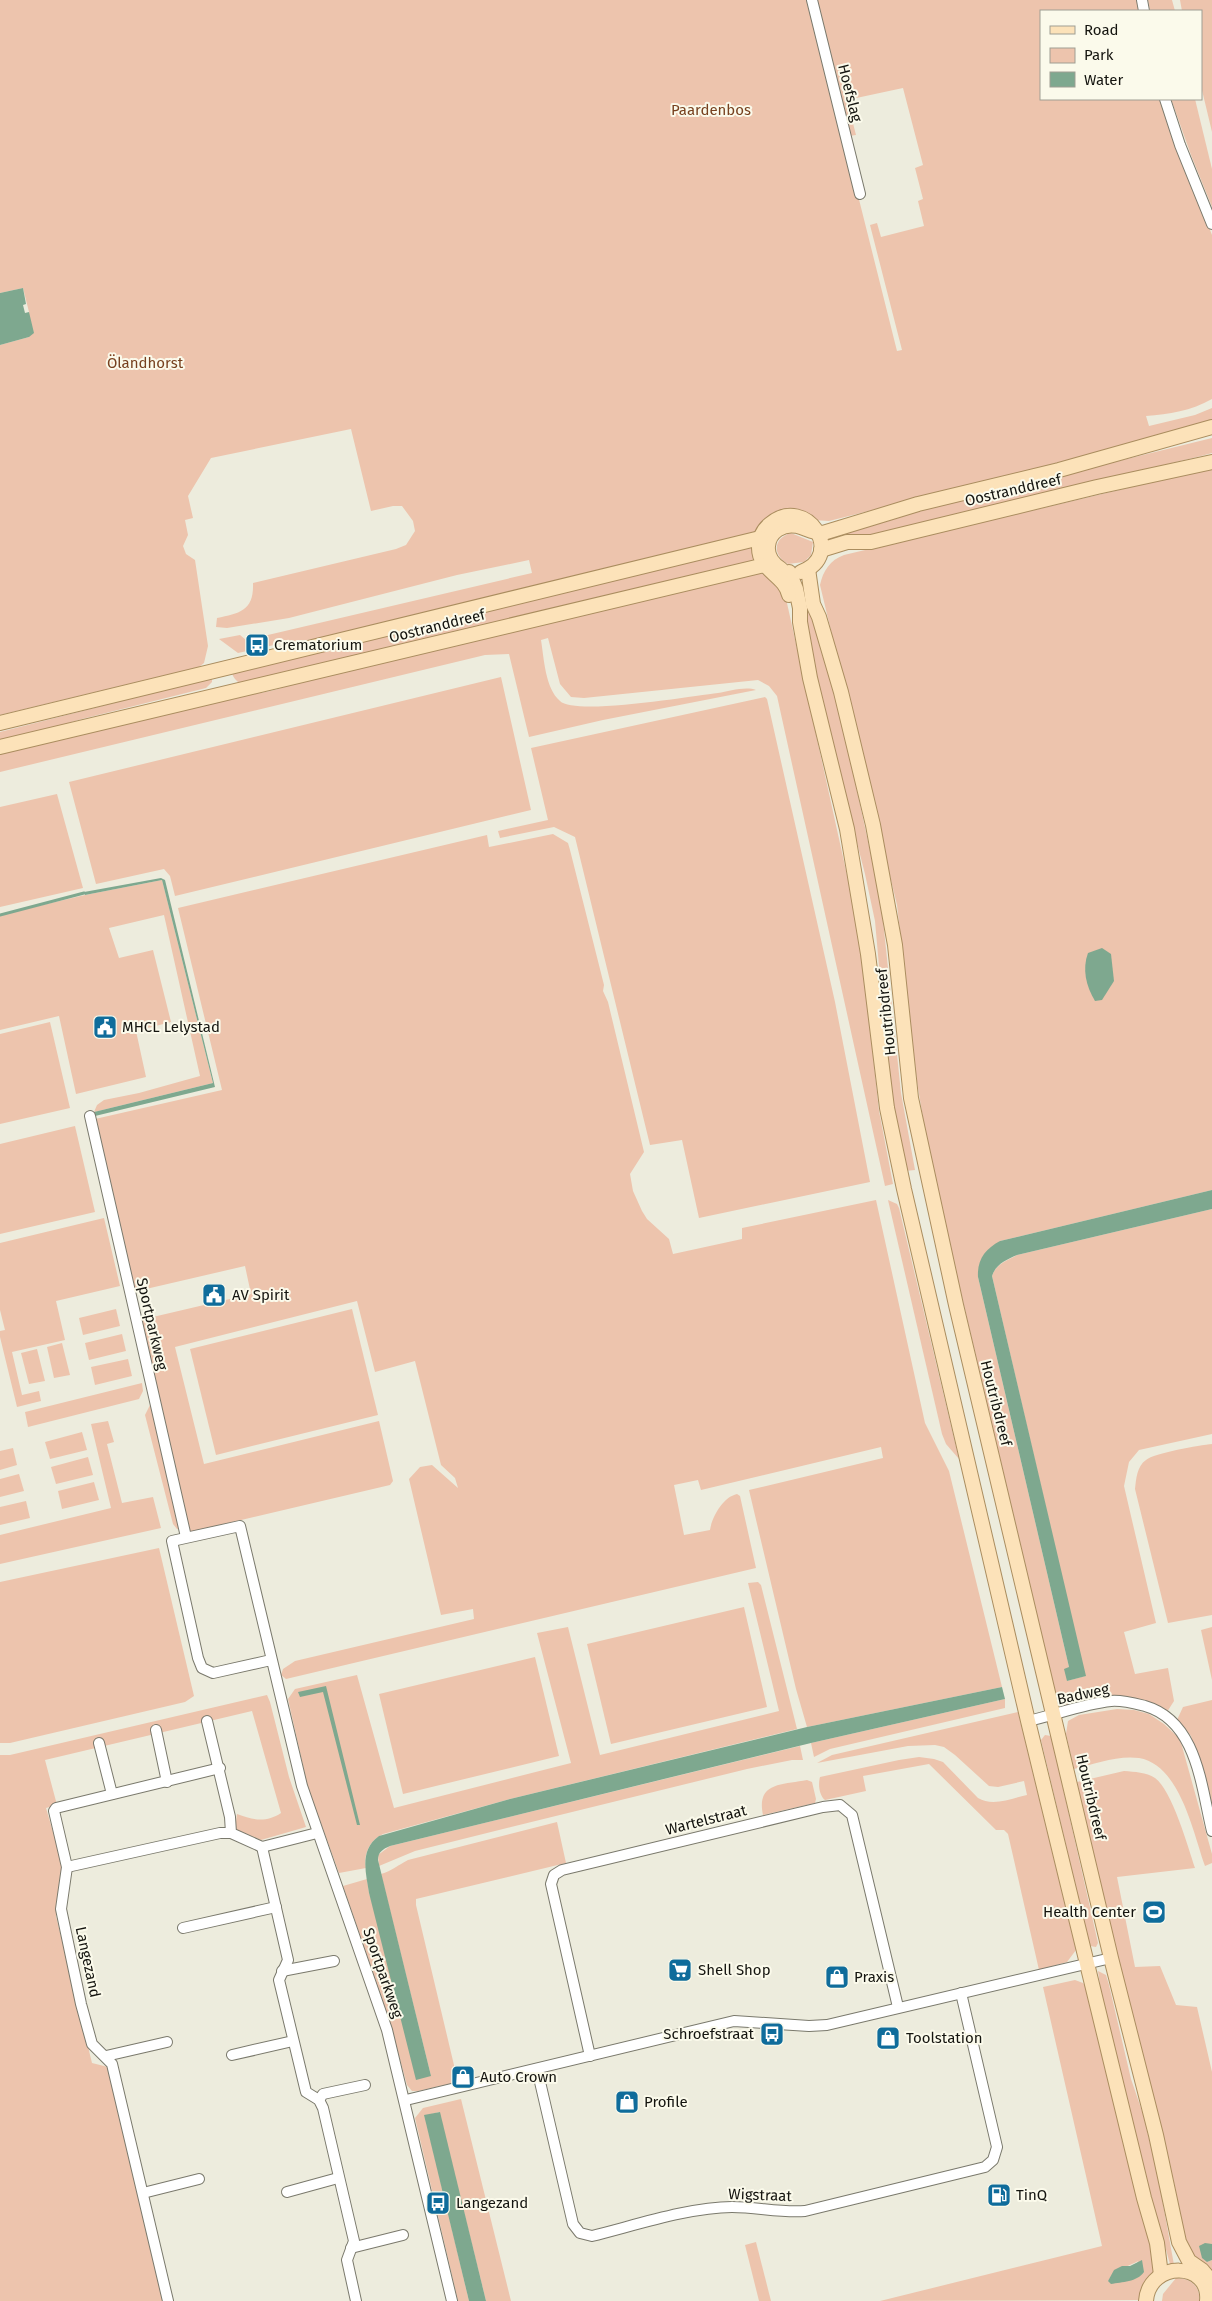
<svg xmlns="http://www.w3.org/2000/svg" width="1212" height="2301" font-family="'Fira Sans',sans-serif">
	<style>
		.green { fill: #edc4ad; fill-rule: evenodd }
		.water { fill: #7ea88f }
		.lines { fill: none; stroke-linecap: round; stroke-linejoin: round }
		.stream { stroke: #7ea88f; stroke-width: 3 }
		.minor-casing { stroke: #7a796c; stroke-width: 12 }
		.major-casing { stroke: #aa8d5f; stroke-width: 16 }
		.minor { stroke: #fff; stroke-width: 10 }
		.major { stroke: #fce2b9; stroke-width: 14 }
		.labels { text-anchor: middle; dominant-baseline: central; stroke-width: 4; stroke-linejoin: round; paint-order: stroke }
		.street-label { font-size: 15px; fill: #14140f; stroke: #fbfaeb }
		.park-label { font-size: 15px; fill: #77411f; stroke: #fbfaeb }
		.poi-label { font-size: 15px; fill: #14140f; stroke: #fbfaeb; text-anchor: start }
	</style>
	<rect width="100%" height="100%" fill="#edecdd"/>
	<g class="green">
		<path d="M 0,0 L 809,0 L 897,351 L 902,350 L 870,225 L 877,223 L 881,237 L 924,226 L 918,201 L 923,199 L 915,168 L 923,165 L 903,88 L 847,100 L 856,135 L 849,136 L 815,0 L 1138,0 L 1140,11 L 1041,11 L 1041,99 L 1161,99 L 1171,132 L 1212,235 L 1212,399 C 1191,411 1169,414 1146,416 L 1149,426 L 1195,415 L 1212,408 L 1212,421 L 1142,441 L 853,515 L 829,521 L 813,520 L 330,637 L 283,643 L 238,653 L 219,639 L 240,635 L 246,640 L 532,573 L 529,560 L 457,575 L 289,618 L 227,628 L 216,627 L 217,618 C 240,613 254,611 253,583 L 396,549 L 406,545 L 415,531 L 413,521 L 402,506 L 393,506 L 371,511 L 351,429 L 211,458 L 188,496 L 193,518 L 185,520 L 188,535 L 183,546 L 186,554 L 195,560 L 208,646 L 204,663 L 199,667 L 0,715 L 0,345 L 29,337 L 29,312 L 23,288 L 0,293 Z"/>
		<path d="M 1148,0 L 1172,0 L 1175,11 L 1150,11 Z"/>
		<path d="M 1180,0 L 1212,0 L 1212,132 L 1201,86 L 1201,11 L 1182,11 Z"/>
		<path d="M 1171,99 L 1195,99 L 1212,169 L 1212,207 L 1191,155 Z"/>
		<path d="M 1212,438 L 1212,453 L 1201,456 L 883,533 L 830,542 L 828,536 L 919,510 Z"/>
		<path d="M 1212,468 L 1212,1190 L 1000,1241 L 978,1277 L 1069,1667 L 1067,1681 L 1085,1676 L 992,1276 C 996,1264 1006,1261 1017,1255 L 1212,1209 L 1212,1434 L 1139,1450 L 1129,1462 L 1124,1486 L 1156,1623 L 1124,1632 L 1135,1674 L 1168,1668 L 1174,1701 L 1167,1712 C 1151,1704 1137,1697 1119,1698 C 1103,1698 1070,1712 1058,1703 L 931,1166 L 917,1082 L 897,905 L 820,585 C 823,571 830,560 844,555 Z"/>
		<path d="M 791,533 L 813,542 L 811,555 L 804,562 L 788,564 C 772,555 773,538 791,533 Z"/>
		<path d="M 753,545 L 755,564 L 242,684 C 235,681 232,676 231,669 Z"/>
		<path d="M 752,571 C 768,574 776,581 785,594 L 860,934 L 879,1111 L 893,1184 L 885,1186 L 777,696 L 769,686 L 758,680 L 584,698 L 571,697 L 560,684 L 548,638 L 541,640 C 544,658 545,688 560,701 C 575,716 692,696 718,693 C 729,691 746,686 756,690 L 603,720 L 529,737 L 509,654 L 485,655 L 0,772 L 0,751 L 226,697 C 263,694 282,690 315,675 Z"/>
		<path d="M 806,586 L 821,651 L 839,708 L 881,901 L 901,1093 L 915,1170 L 905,1171 L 890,1090 L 875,921 L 865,874 L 819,695 L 799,588 Z"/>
		<path d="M 501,677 L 531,810 L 175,896 L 170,876 L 164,869 L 96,884 L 69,782 Z"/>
		<path d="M 212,678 L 212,682 L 206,688 L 82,719 L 0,743 L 0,732 Z"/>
		<path d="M 765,697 L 767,699 L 835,1002 L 870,1182 L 699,1218 L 682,1140 L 650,1145 L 575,837 L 554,827 L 500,838 L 498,831 L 548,820 L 531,748 Z"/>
		<path d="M 57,794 L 83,888 L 0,907 L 0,807 Z"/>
		<path d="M 553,834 L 568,843 L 570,850 L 604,985 L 603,991 L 608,1002 L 644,1152 L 630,1174 L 633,1191 L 642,1211 L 647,1219 L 669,1239 L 673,1254 L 742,1239 L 742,1228 L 876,1200 L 925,1423 L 949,1471 L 1002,1687 L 807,1727 L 796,1689 L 749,1490 L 883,1458 L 881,1447 L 701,1490 L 698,1480 L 674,1485 L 684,1535 L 710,1530 C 712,1517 723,1497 737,1494 L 740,1496 L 756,1568 L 286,1679 L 281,1675 L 283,1669 L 295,1661 L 474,1619 L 473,1609 L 441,1615 L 409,1479 L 420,1467 L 432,1465 L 458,1488 L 455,1478 L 441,1465 L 415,1361 L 375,1372 L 357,1301 L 175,1347 L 204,1464 L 379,1421 L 393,1481 L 390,1485 L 190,1532 L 177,1529 L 173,1524 L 145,1415 L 155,1395 L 140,1320 L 251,1294 L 245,1266 L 133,1292 L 95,1119 L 222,1090 L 178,908 L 487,835 L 489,847 Z"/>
		<path d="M 162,880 L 213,1083 L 94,1112 L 97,1105 L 104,1100 L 139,1093 L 200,1076 L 164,915 L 109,928 L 119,958 L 153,950 L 171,1022 L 136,1031 L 146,1077 L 76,1094 L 59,1016 L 0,1030 L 0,915 L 85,895 Z"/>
		<path d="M 50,1022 L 70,1108 L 0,1124 L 0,1034 Z"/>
		<path d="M 75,1126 L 95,1212 L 0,1234 L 0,1144 Z"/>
		<path d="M 888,1200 L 897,1204 L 899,1208 L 959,1459 L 946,1444 L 942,1434 Z"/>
		<path d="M 104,1218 L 120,1286 L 56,1301 L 65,1340 L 12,1352 L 22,1395 L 39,1391 L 41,1401 L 17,1407 L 0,1337 L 0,1331 L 5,1330 L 0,1310 L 0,1243 Z"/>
		<path d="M 116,1309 L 120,1326 L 83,1335 L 79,1318 Z"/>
		<path d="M 352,1309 L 378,1415 L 216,1455 L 190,1349 Z"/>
		<path d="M 122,1334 L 126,1351 L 89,1360 L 85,1343 Z"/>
		<path d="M 62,1343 L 70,1375 L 54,1378 L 47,1347 Z"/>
		<path d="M 37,1349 L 45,1381 L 29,1384 L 21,1353 Z"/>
		<path d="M 128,1359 L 132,1376 L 95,1385 L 91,1367 Z"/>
		<path d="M 142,1383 L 143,1391 L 139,1399 L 28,1427 L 25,1412 Z"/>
		<path d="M 108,1421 L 114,1442 L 107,1444 L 122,1503 L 153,1497 L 161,1528 L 0,1564 L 0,1535 L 111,1508 L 91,1424 Z"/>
		<path d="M 82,1432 L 87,1450 L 50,1459 L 45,1442 Z"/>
		<path d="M 1212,1444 L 1212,1615 L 1168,1623 L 1135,1489 C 1136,1479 1137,1466 1146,1460 C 1154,1453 1200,1445 1212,1444 Z"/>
		<path d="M 13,1448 L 17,1465 L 0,1470 L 0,1451 Z"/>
		<path d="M 88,1457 L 93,1475 L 56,1484 L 51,1467 Z"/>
		<path d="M 19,1474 L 24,1491 L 0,1497 L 0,1479 Z"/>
		<path d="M 94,1482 L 99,1500 L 62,1509 L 58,1491 Z"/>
		<path d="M 26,1501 L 30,1518 L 0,1525 L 0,1507 Z"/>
		<path d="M 159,1548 L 194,1696 L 185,1702 L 10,1743 L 0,1743 L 0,1582 Z"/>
		<path d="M 758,1582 L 761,1585 L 797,1729 L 510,1799 L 383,1834 C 370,1840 363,1854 366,1868 L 339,1873 L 308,1788 L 288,1699 L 295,1689 L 357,1675 L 394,1808 L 571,1763 L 537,1633 L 568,1627 L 600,1755 L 779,1711 L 748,1583 Z"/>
		<path d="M 744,1607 L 767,1707 L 611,1744 L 587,1644 Z"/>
		<path d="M 1212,1627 L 1212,1680 L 1201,1630 Z"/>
		<path d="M 535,1657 L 559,1756 L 403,1794 L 379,1694 Z"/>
		<path d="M 267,1695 L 270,1702 L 289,1777 L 306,1827 L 261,1840 L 235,1829 L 237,1814 C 253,1820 266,1823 281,1813 L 252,1711 L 45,1760 L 57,1805 L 46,1808 L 65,1873 L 56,1916 L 92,2063 L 108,2067 L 164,2301 L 0,2301 L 0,1755 L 10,1755 Z"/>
		<path d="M 1005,1699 L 1005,1708 L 830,1749 L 814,1757 L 811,1743 Z"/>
		<path d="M 1212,1700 L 1212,1810 L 1191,1736 L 1177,1720 L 1183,1707 Z"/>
		<path d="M 1117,1709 L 1134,1710 L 1149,1714 L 1164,1724 L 1180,1739 L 1212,1854 L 1212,1863 L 1205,1866 C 1193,1832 1180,1765 1139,1758 C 1118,1755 1094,1764 1074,1769 L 1066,1734 L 1068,1721 L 1079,1715 Z"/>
		<path d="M 1018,1712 L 1076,1950 L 1067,1962 L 1039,1970 L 1008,1834 L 1004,1830 L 996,1830 L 929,1764 L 863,1776 L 866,1791 L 825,1800 C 819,1795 818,1784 820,1777 L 899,1760 L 919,1757 L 934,1759 L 943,1762 L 978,1798 C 993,1807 1012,1798 1027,1795 L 1024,1781 L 998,1787 L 989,1786 L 955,1755 L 944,1747 L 935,1745 L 908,1746 L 817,1763 L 832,1755 Z"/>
		<path d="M 1045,1735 L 1051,1736 L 1053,1744 L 1098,1943 L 1096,1947 L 1090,1946 L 1041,1740 Z"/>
		<path d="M 800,1746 L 803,1760 L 792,1760 L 747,1769 L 503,1829 L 415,1851 L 379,1866 L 378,1855 L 390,1846 Z"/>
		<path d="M 1124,1771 C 1135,1772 1146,1772 1155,1778 C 1172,1790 1188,1847 1195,1868 L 1117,1877 L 1135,1967 L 1160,1966 L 1176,2005 L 1197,2007 L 1212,2072 L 1212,2244 L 1209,2245 L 1207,2262 L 1212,2260 L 1212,2271 L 1199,2262 L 1188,2250 L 1173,2178 L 1142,2061 L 1077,1782 Z"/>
		<path d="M 807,1780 L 812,1782 L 816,1799 L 815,1803 L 763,1815 C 756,1782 782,1785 807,1780 Z"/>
		<path d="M 557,1822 L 566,1863 L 416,1899 L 416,1905 L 458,2082 L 418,2091 L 412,2091 L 407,2085 L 388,2016 L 343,1886 L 367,1879 L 369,1893 L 431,2076 L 381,1874 C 392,1871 398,1865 408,1860 Z"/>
		<path d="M 1098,1971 L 1106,1975 L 1109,1985 L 1131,2079 L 1143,2114 L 1158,2176 L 1174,2265 L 1170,2264 L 1140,2156 L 1101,1992 Z"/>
		<path d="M 1075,1980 L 1083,1983 L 1087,1989 L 1156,2260 L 1156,2271 L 1140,2300 L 880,2301 L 1102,2246 L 1043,1987 ZM 1138,2261 L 1129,2279 L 1108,2281 C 1118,2266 1124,2269 1138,2261 Z"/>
		<path d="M 461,2099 L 511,2301 L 486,2301 L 439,2112 L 425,2116 L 469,2301 L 458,2301 L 415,2118 L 423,2108 Z"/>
		<path d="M 756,2242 L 771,2301 L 759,2301 L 745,2245 Z"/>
		<path d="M 1176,2278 C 1190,2278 1201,2286 1199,2301 L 1162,2301 L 1163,2294 Z"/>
	</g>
	<g class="water">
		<path d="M 23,288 L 26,304 L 23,305 L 25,313 L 29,312 L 34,333 L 29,337 L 0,345 L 0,293 Z"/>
		<path d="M 161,878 L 165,880 L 215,1087 L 95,1116 L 94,1112 L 213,1083 L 162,880 L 85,895 L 84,892 Z"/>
		<path d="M 1102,948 L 1111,954 L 1114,981 L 1102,1000 L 1095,1001 C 1086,986 1082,969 1088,953 Z"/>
		<path d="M 1212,1190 L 1212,1209 L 1017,1255 C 1006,1260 996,1264 992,1276 L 1086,1676 L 1067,1681 L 1064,1669 L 1069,1667 L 978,1277 C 977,1260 985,1249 1000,1241 Z"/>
		<path d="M 326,1686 L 360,1825 L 357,1825 L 323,1692 L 300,1697 L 298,1692 Z"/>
		<path d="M 1002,1687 L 1005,1699 L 811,1743 L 390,1846 C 383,1849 378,1852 378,1860 L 431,2076 L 416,2080 L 369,1893 C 366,1873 359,1850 379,1836 L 510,1799 L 807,1727 Z"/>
		<path d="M 440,2112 L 486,2301 L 469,2301 L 424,2115 Z"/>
		<path d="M 1205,2243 L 1212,2244 L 1212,2260 L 1207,2262 L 1202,2258 L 1199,2246 Z"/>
		<path d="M 1142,2260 L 1144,2272 C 1137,2282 1122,2282 1111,2284 L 1108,2281 L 1114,2270 L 1122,2266 L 1130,2266 Z"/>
	</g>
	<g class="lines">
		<path class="stream" d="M 0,915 L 84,893"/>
		<g class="minor-casing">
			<g id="minor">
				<path d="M 812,0 L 860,194"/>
				<path d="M 1142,0 L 1144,11"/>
				<path d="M 1165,99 L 1180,145 L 1212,224"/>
				<path d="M 90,1116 L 186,1537"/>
				<path d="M 271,1660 L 213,1673 L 202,1668 L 198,1658 L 172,1541 L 240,1526 L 302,1786 L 387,2030 L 452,2301"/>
				<path d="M 207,1721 L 230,1817 L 231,1833 L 262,1847 L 317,1833"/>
				<path d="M 1028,1721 C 1055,1715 1083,1704 1111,1701 C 1122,1700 1133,1703 1145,1706 C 1197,1721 1201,1786 1212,1831"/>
				<path d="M 156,1730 L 167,1782"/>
				<path d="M 99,1743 L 112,1794"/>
				<path d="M 262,1847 L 288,1960 L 279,1980 L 306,2092 L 319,2100 L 323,2108 L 354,2241 L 347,2260 L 356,2301"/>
				<path d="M 67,1867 L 220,1833 L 231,1833"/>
				<path d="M 183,1928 L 276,1907"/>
				<path d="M 282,1971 L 334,1961"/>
				<path d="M 232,2055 L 293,2041"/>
				<path d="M 106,2056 L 167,2042"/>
				<path d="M 590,2056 L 551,1884 L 554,1875 L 562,1870 L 823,1807 L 840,1805 L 852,1815 L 898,2007"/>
				<path d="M 537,2069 L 573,2224 L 580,2233 L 592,2236 C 633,2226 690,2207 732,2207 C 757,2207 781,2213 805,2211 L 985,2167 L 993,2160 L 997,2147 L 961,1993"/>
				<path d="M 319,2100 L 323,2094 L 365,2085"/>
				<path d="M 406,2100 L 734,2021 L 809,2026 L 827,2025 L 1111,1958"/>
				<path d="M 287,2192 L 338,2178"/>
				<path d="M 143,2193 L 199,2179"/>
				<path d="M 351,2248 L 403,2235"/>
				<path d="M 168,2301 L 112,2064 L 92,2044 L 81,2004 L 61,1909 L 67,1867 L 54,1811 L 56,1808 L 220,1768"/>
			</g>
		</g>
		<g class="major-casing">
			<g id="major">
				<path d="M 821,550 L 847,542 L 871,542 L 1097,487 L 1212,462"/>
				<path d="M 781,569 C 773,564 767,556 768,546 C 769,532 783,523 797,526 C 806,528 812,533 823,533 L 918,504 L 1059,470 L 1212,427"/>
				<path d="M 808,569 L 813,604 L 819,617 L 841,692 L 873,825 L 895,945 L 911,1098 L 956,1305 L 1111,1958 L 1156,2135 L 1179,2242 L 1189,2261 L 1202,2270 L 1212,2282"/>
				<path d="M 789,572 L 796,589 L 800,608 L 800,622 L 810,678 L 847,829 L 868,954 L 887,1108 L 904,1189 L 1028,1721 L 1144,2198 L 1157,2243 L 1161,2275"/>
				<path d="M 789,595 C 785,575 759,571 759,548 C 759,539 763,530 770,524 C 806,494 847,555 801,572"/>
				<path d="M 0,723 L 760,538"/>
				<path d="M 0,747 L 773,563"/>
				<path d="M 1146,2301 C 1149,2260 1211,2261 1207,2301"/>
			</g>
		</g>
		<use href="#minor" class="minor"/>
		<use href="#major" class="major"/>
	</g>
	<defs>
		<g id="bus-square" transform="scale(1.25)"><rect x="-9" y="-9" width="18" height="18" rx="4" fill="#0f6c9b" stroke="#fbfaeb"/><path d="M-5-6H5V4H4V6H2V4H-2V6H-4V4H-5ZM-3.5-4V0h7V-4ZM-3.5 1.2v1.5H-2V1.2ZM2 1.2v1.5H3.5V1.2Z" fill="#fff"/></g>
		<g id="civic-square" transform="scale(1.25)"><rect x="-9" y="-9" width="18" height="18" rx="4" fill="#0f6c9b" stroke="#fbfaeb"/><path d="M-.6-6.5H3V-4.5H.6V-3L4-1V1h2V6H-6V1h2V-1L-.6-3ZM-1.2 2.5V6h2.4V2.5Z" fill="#fff"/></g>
		<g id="stadium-square" transform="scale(1.25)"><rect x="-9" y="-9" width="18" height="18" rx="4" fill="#0f6c9b" stroke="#fbfaeb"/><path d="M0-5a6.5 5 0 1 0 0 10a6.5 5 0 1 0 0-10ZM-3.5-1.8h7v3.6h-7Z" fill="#fff"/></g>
		<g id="supermarket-square" transform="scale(1.25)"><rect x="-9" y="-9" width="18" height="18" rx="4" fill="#0f6c9b" stroke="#fbfaeb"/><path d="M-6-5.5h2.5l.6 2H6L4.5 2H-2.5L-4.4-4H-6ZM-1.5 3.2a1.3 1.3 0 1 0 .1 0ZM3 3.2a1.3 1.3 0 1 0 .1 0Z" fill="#fff"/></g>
		<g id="shop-square" transform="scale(1.25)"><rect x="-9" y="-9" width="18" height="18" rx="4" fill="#0f6c9b" stroke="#fbfaeb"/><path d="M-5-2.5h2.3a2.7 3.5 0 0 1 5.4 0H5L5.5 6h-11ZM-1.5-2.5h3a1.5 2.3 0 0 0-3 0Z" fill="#fff"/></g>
		<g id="fuel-square" transform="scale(1.25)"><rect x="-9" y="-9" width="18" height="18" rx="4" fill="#0f6c9b" stroke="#fbfaeb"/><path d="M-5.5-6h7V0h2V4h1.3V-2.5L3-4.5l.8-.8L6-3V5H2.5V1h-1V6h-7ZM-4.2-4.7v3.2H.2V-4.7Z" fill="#fff"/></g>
	</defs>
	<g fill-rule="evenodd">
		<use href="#bus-square" x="257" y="645"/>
		<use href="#civic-square" x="105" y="1027"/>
		<use href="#civic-square" x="214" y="1295"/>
		<use href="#stadium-square" x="1154" y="1912"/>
		<use href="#supermarket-square" x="680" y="1970"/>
		<use href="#shop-square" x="837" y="1977"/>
		<use href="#bus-square" x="772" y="2034"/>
		<use href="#shop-square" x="888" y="2038"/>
		<use href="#shop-square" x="463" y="2077"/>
		<use href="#shop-square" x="627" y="2102"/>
		<use href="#fuel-square" x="999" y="2195"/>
		<use href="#bus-square" x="438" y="2203"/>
	</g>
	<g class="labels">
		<g class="street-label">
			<text transform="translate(850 93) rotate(76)">Hoefslag</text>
			<text transform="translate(1013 490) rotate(-13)">Oostranddreef</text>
			<text transform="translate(437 626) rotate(-14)">Oostranddreef</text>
			<text transform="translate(886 1012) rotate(-96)">Houtribdreef</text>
			<text transform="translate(152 1324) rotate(77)">Sportparkweg</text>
			<text transform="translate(996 1403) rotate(76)">Houtribdreef</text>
			<text transform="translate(1083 1694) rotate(-12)">Badweg</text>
			<text transform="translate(1091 1797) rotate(77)">Houtribdreef</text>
			<text transform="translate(706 1820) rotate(-14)">Wartelstraat</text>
			<text transform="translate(88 1962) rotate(78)">Langezand</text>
			<text transform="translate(383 1973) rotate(71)">Sportparkweg</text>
			<text transform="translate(760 2195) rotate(2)">Wigstraat</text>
		</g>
		<g class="park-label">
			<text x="711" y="110">Paardenbos</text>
			<text x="145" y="363">Ölandhorst</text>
		</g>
		<g class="poi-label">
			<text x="274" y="645">Crematorium</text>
			<text x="122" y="1027">MHCL Lelystad</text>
			<text x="232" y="1295">AV Spirit</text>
			<text x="1136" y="1912" text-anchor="end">Health Center</text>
			<text x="698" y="1970">Shell Shop</text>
			<text x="854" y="1977">Praxis</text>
			<text x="754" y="2034" text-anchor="end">Schroefstraat</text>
			<text x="906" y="2038">Toolstation</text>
			<text x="480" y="2077">Auto Crown</text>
			<text x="644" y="2102">Profile</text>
			<text x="1016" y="2195">TinQ</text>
			<text x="456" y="2203">Langezand</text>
		</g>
	</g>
	<rect x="1040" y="10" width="162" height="90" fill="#fbfaeb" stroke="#9f9e93"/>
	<rect x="1050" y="26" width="25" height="8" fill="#fce2b9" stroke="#9f9e93"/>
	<text x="1084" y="35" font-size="15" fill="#14140f">Road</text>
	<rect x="1050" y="48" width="25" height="15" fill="#edc4ad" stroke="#9f9e93"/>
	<text x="1084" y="60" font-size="15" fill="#14140f">Park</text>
	<rect x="1050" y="72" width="25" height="15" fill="#7ea88f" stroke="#9f9e93"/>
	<text x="1084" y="85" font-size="15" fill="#14140f">Water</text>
</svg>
